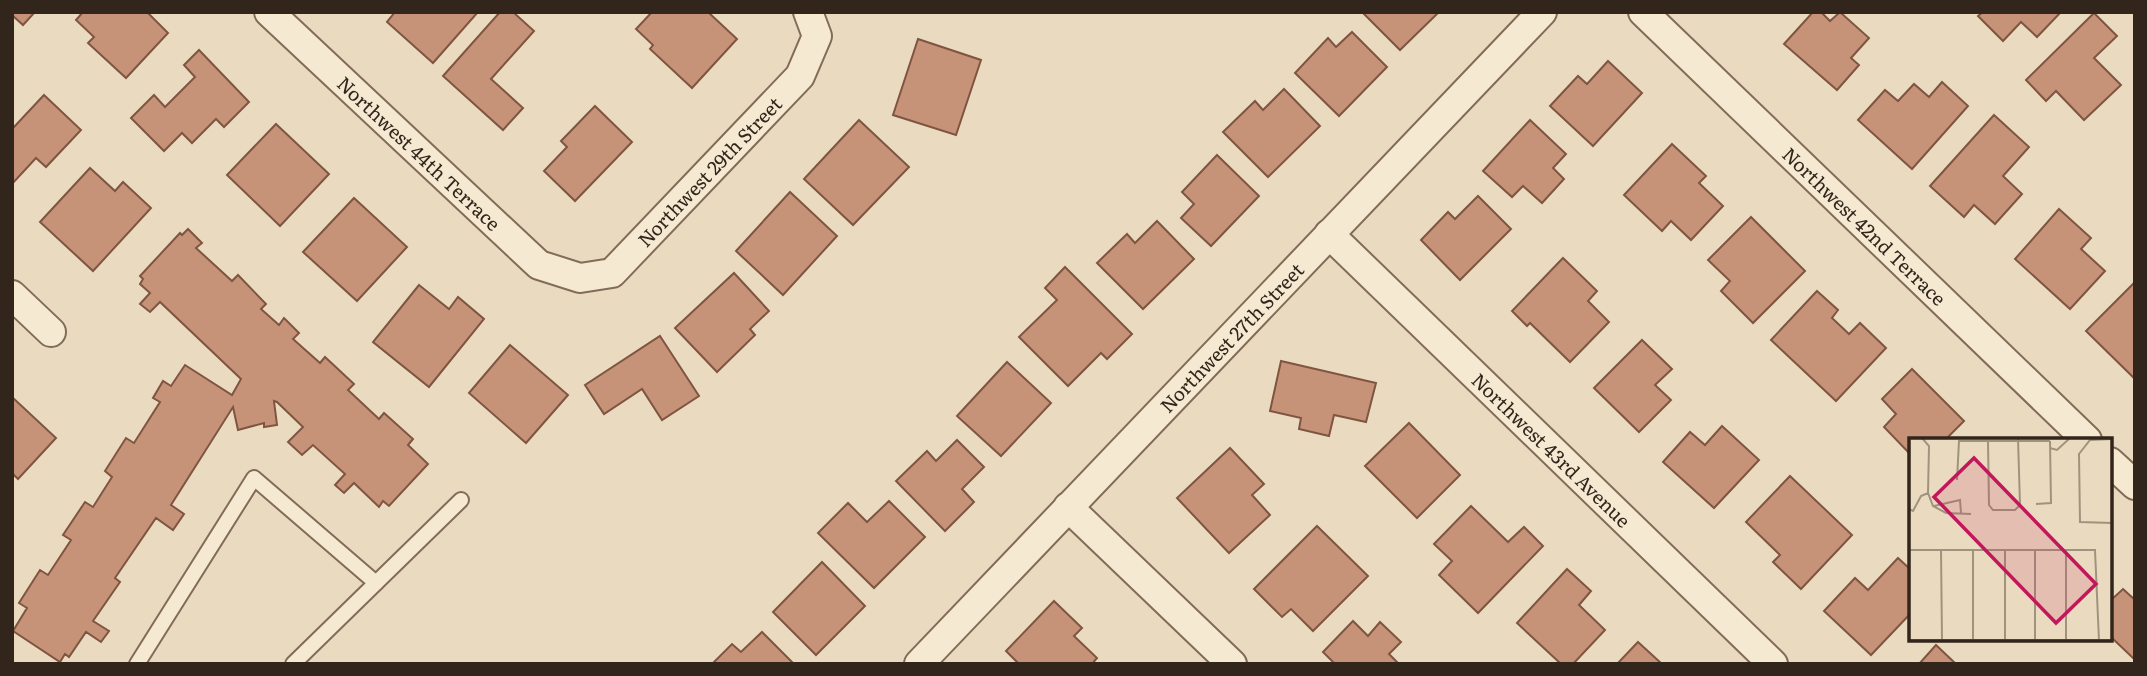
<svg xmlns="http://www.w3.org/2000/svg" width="2147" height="676" font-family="Literata,serif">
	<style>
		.building { fill: #c69378; stroke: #7f5541; stroke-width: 2 }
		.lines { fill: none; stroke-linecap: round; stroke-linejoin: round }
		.service-casing { stroke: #826c59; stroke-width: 18 }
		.minor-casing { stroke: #826c59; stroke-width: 32 }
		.service { stroke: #f6e9d2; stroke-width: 14 }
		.minor { stroke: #f6e9d2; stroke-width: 28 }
		.labels { text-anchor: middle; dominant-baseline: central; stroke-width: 7; stroke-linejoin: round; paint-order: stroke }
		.street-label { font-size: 19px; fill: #32261c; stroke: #f2e5ce }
		.inset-road { fill: none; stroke: #a0937e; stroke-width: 2 }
		.view { fill: #c2185b; fill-opacity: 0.15; stroke: #c2185b; stroke-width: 3.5 }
		.inset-edge { fill: none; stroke: #32261c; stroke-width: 3.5 }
	</style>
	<rect width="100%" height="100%" fill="#eadbc0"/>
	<g class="building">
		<path d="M 12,12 L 35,12 L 23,25 L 12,15 Z"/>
		<path d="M 83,12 L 147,12 L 168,33 L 126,78 L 88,43 L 94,37 L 76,20 Z"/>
		<path d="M 395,12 L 478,12 L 433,63 L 387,22 Z"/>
		<path d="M 500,12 L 513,12 L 534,31 L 491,79 L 523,108 L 503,130 L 443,76 Z"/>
		<path d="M 652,12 L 708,12 L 737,39 L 692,88 L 650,49 L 653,45 L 636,29 Z"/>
		<path d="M 1362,12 L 1439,12 L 1400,50 Z"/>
		<path d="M 1813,12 L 1821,12 L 1830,21 L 1840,12 L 1869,38 L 1851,58 L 1859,65 L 1837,90 L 1784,44 Z"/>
		<path d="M 1983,12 L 2061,12 L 2037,37 L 2021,22 L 2003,41 L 1978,16 Z"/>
		<path d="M 2094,13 L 2117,36 L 2094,58 L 2121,85 L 2084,120 L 2056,91 L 2046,101 L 2026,80 Z"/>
		<path d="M 1352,32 L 1387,67 L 1339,116 L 1295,73 L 1328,38 L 1336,47 Z"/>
		<path d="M 918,39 L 981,60 L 956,135 L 893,115 Z"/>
		<path d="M 199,50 L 249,102 L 224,127 L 216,119 L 192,143 L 182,133 L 164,151 L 131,118 L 154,95 L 165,107 L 195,77 L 184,65 Z"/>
		<path d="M 1608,61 L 1642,93 L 1593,146 L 1550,106 L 1578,76 L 1587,84 Z"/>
		<path d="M 1942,82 L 1968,106 L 1912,169 L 1858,120 L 1885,90 L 1898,101 L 1914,84 L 1929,97 Z"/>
		<path d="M 1284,89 L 1320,126 L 1268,177 L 1223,132 L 1255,101 L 1263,110 Z"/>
		<path d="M 44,95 L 81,130 L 46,167 L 36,158 L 12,184 L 12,125 L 14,127 Z"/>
		<path d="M 595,106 L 632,142 L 575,201 L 544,171 L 567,147 L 561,141 Z"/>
		<path d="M 1994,115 L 2029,147 L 2003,176 L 2022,194 L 1995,224 L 1974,205 L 1964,217 L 1930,186 Z"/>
		<path d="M 859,120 L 909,167 L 853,225 L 804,179 Z"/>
		<path d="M 1530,120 L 1566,154 L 1553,168 L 1564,179 L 1542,203 L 1523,186 L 1512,197 L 1483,171 Z"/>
		<path d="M 276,124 L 329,174 L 280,226 L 227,175 Z"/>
		<path d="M 1672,144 L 1706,176 L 1699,183 L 1723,206 L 1691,240 L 1671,221 L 1662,231 L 1624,195 Z"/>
		<path d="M 1217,155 L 1259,196 L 1211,246 L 1181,218 L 1194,204 L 1182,192 Z"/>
		<path d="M 90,168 L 115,191 L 123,182 L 151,208 L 93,271 L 40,222 Z"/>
		<path d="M 790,192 L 837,236 L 783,295 L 736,251 Z"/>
		<path d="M 1478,196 L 1511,229 L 1460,280 L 1421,240 L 1448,212 L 1455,219 Z"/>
		<path d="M 354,198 L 407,247 L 357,301 L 303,252 Z"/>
		<path d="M 2059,209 L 2091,238 L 2081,249 L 2105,271 L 2070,309 L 2015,259 Z"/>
		<path d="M 1751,217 L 1805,271 L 1753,323 L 1721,291 L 1730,281 L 1708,260 Z"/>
		<path d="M 1157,221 L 1194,259 L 1143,309 L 1097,263 L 1127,234 L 1135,243 Z"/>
		<path d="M 188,229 L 202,243 L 196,248 L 232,281 L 238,275 L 266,304 L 261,309 L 279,325 L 284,318 L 299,333 L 293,339 L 320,363 L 325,357 L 354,384 L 348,390 L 379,419 L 384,413 L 413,439 L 408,445 L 428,464 L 389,506 L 383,501 L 379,507 L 354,483 L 344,493 L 335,485 L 345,474 L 313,445 L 302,455 L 288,442 L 303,427 L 277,402 L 274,401 L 277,425 L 264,427 L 264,423 L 238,430 L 233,407 L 171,505 L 184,514 L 173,530 L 156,518 L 115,578 L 120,582 L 93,621 L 109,631 L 101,642 L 86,632 L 69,657 L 65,654 L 60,662 L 13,631 L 27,608 L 19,603 L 40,570 L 48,575 L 71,540 L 63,535 L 85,502 L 93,507 L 112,477 L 105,471 L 126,438 L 134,443 L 160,402 L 153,398 L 163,381 L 171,386 L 185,365 L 232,395 L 241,379 L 160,302 L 150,312 L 140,304 L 150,293 L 140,284 L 143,279 L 140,276 L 180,233 L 182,235 Z"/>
		<path d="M 1563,258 L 1597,291 L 1588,301 L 1609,322 L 1570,362 L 1530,323 L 1527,326 L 1512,311 Z"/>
		<path d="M 1065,267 L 1132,334 L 1107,359 L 1101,353 L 1068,386 L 1019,337 L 1057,300 L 1045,288 Z"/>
		<path d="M 734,273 L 769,311 L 750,329 L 755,335 L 717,372 L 675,328 Z"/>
		<path d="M 2135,282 L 2135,379 L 2086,331 Z"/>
		<path d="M 419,285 L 449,309 L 458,297 L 484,319 L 429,387 L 373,342 Z"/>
		<path d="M 1817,291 L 1838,310 L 1832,318 L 1849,334 L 1860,323 L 1886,348 L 1836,401 L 1771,340 Z"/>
		<path d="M 660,336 L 699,396 L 662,420 L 642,389 L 604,414 L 585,385 Z"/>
		<path d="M 1642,340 L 1672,369 L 1655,385 L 1671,400 L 1639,432 L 1594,388 Z"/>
		<path d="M 510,345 L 568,395 L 526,443 L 469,393 Z"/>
		<path d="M 1281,361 L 1376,383 L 1366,422 L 1334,415 L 1329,436 L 1299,429 L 1301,418 L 1270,411 Z"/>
		<path d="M 1007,362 L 1051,403 L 1001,456 L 957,416 Z"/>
		<path d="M 1912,369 L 1964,421 L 1945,440 L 1911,440 L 1911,455 L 1884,427 L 1896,414 L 1882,399 Z"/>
		<path d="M 12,397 L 56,438 L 18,479 L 12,473 Z"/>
		<path d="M 1409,423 L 1460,475 L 1417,518 L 1365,466 Z"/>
		<path d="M 1722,426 L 1759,460 L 1714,508 L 1663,462 L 1690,432 L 1705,445 Z"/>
		<path d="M 957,440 L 984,467 L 962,489 L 974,502 L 945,531 L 896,481 L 927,451 L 936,461 Z"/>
		<path d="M 1230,448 L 1264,484 L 1252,495 L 1270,515 L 1229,553 L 1177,498 Z"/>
		<path d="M 1790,476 L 1852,535 L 1801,589 L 1773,562 L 1780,555 L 1746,522 Z"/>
		<path d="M 889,501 L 925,537 L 874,588 L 818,533 L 848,503 L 867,522 Z"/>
		<path d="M 1471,506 L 1508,542 L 1524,527 L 1543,546 L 1478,613 L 1439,575 L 1452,561 L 1434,544 Z"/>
		<path d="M 1317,526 L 1368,576 L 1313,631 L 1291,609 L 1282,617 L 1254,589 Z"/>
		<path d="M 1898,558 L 1911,570 L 1911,613 L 1871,655 L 1824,611 L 1855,578 L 1868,590 Z"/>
		<path d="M 822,562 L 865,606 L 816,655 L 773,612 Z"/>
		<path d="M 1567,569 L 1591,591 L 1579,605 L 1605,630 L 1573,664 L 1561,664 L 1517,623 Z"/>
		<path d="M 2123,589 L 2135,600 L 2135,660 L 2110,636 L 2110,601 Z"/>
		<path d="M 1054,601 L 1082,628 L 1074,636 L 1097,658 L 1092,664 L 1019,664 L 1006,651 Z"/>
		<path d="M 1353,621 L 1368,636 L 1380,622 L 1401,642 L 1389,654 L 1399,664 L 1335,664 L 1323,652 Z"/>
		<path d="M 762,632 L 794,664 L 712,664 L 732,644 L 741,652 Z"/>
		<path d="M 1638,642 L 1662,664 L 1617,664 Z"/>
		<path d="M 1936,645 L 1956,664 L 1919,664 Z"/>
	</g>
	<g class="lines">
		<g class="service-casing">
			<g id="service">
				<path d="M 137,664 L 254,478 L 376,583"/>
				<path d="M 293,664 L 461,500"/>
			</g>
		</g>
		<g class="minor-casing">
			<g id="minor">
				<path id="s1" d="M 269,12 L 539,265 L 580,278 L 612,273 L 800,76 L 817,36 L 808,12"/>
				<path id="s2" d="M 1643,12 L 2087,440"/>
				<path id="s3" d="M 1329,234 L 1773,664"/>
				<path d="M 12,295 L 51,332"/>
				<path d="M 2110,462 L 2135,485"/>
				<path d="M 1068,507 L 1232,664"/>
				<path id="s4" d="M 919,664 L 1542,12"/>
			</g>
		</g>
		<use href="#service" class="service"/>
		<use href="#minor" class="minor"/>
	</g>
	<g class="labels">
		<g class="street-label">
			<text stroke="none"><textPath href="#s1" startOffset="206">Northwest 44th Terrace</textPath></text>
			<text stroke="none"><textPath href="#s1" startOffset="586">Northwest 29th Street</textPath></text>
			<text stroke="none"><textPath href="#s2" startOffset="308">Northwest 42nd Terrace</textPath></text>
			<text stroke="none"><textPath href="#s4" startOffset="452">Northwest 27th Street</textPath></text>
			<text stroke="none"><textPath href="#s3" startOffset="310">Northwest 43rd Avenue</textPath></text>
		</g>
	</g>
	<g transform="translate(1909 438)">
		<rect width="203" height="203" fill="#eadbc0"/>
		<path class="inset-road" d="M 203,1 L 181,2 L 170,16 L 171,84 L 203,85M 79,3 L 80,67 L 84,72 L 106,72 L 111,67 L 109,0M 141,10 L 148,12 L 161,0M 48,42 L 50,3 L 141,3M 19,55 L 24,68 L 37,75 L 62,76M 127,66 L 142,65 L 141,3M 25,68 L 51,62 L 52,75M 0,71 L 4,73 L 12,58 L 19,55 L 20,8 L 13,0M 157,111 L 157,202M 0,112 L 186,112 L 190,203M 32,112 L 33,202M 96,112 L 96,202M 0,202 L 203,202M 64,202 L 64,112M 126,202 L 126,112"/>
		<path class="view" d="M 65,20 L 187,146 L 147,185 L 25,59 Z"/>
		<rect width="203" height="203" class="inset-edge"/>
	</g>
	<rect width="2147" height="676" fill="none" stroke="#32261c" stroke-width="28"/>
</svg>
